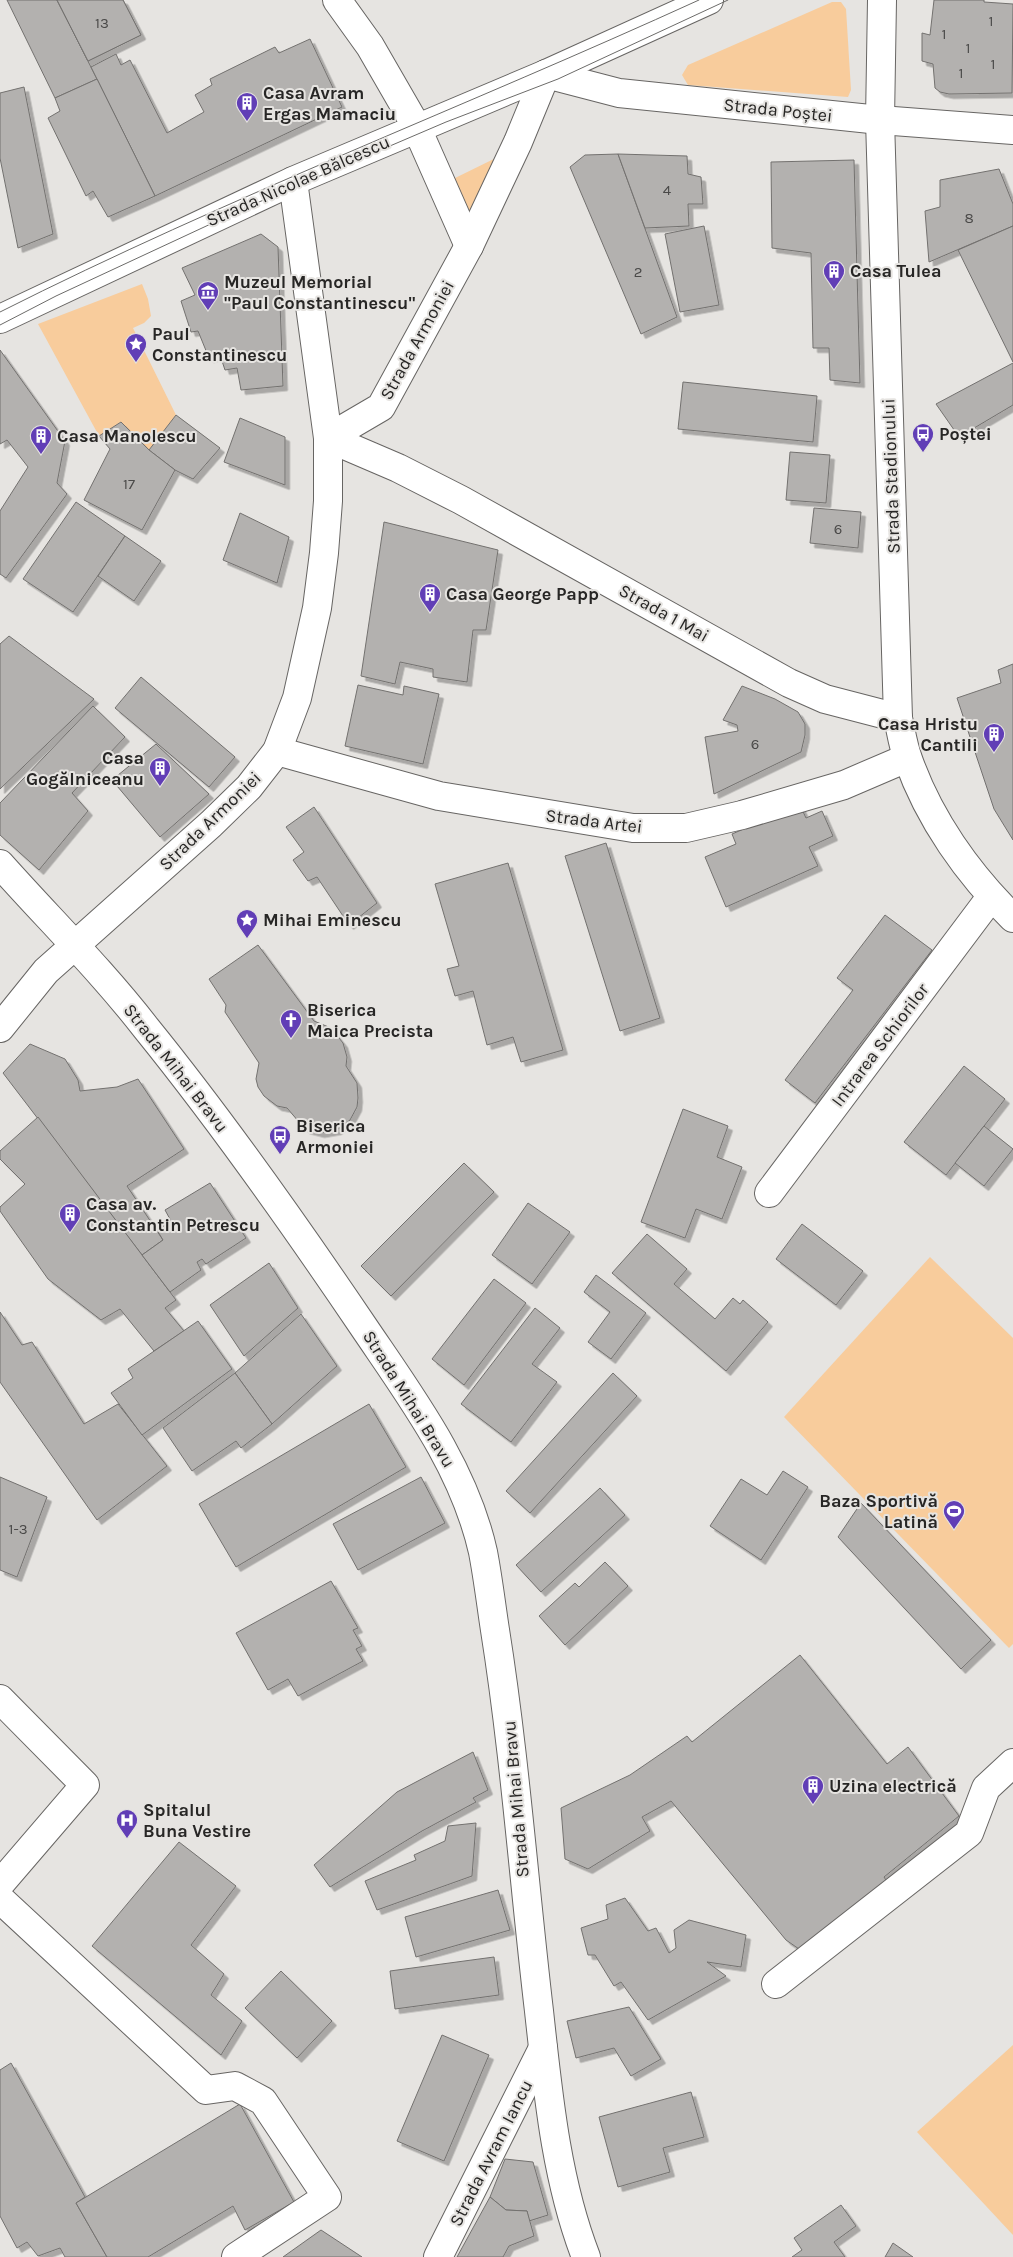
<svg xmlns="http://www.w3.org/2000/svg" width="1013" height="2257" font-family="Karla,sans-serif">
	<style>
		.green { fill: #f8cc9c }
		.building { fill: #b3b1af; stroke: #73716f; filter: url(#shadow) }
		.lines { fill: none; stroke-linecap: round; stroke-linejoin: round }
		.minor-casing { stroke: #676563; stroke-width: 30 }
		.major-casing { stroke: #676563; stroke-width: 30 }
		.minor { stroke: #fff; stroke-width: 28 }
		.major { stroke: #fff; stroke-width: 28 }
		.tram { stroke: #6c6b69; stroke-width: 1 }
		.labels { text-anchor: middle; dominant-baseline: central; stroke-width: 4; stroke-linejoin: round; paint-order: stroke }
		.number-label { font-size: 15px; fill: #4a4948 }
		.poi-label { font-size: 18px; font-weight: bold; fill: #272625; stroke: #e6e4e1; text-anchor: start }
		.street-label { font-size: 18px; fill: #272625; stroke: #e6e4e1 }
	</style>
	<defs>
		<filter id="shadow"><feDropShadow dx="4.5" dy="4.5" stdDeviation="0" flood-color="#0004"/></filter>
	</defs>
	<rect width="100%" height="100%" fill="#e6e4e1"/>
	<g class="green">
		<path d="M 832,2 L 841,2 L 846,9 L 851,90 L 848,97 L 688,85 L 682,75 L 688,65 Z"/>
		<path d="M 504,154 L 470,215 L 451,180 Z"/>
		<path d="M 142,284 L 148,299 L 151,316 L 144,323 L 133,328 L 176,415 L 149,450 L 121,422 L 99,436 L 38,324 Z"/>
		<path d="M 930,1257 L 1013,1338 L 1013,1644 L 1009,1648 L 784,1417 Z"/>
		<path d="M 1013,2045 L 1013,2235 L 917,2132 Z"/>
	</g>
	<g class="building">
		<path d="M 7,0 L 57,0 L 97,79 L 55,98 Z"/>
		<path d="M 57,0 L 123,0 L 141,35 L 88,61 Z"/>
		<path d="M 57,0 L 123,0 L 141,35 L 88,61 Z"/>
		<path d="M 934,0 L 984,0 L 984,2 L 1013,4 L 1012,93 L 949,94 L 940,92 L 935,88 L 933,64 L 922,61 L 922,33 L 930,35 Z"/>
		<path d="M 310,39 L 342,107 L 155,196 L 91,67 L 116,54 L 121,65 L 130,60 L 167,133 L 204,112 L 195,95 L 212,85 L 210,79 L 275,47 L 279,53 Z"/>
		<path d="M 97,79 L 155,196 L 108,217 L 93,191 L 86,196 L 48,118 L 60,111 L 55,98 Z"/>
		<path d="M 24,87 L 53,234 L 18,248 L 0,158 L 0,93 Z"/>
		<path d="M 618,154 L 677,317 L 641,334 L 570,167 L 585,155 Z"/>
		<path d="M 618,154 L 687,156 L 688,174 L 701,177 L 703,204 L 688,204 L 689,226 L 645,228 Z"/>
		<path d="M 854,160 L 860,383 L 830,380 L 829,348 L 813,348 L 811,253 L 772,248 L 771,162 Z"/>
		<path d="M 999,169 L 1013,204 L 1013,226 L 929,262 L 925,211 L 940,207 L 940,180 Z"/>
		<path d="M 704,226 L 719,305 L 680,312 L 665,234 Z"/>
		<path d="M 1013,226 L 1013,362 L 958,250 Z"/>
		<path d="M 261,234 L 278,247 L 283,386 L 241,390 L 237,368 L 225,370 L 220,355 L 209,358 L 198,331 L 191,332 L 181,301 L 195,295 L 182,268 Z"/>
		<path d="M 0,350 L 65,441 L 57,483 L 67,494 L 6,578 L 0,574 L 0,511 L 28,467 L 7,440 L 0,444 Z"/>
		<path d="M 1013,363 L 1013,405 L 959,437 L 936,404 Z"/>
		<path d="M 683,382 L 817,396 L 813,442 L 678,429 Z"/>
		<path d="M 176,415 L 220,448 L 193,479 L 175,470 L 149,450 Z"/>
		<path d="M 240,418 L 285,437 L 285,485 L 224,462 Z"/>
		<path d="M 121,422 L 149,450 L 175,470 L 142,530 L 84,500 L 110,449 L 99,436 Z"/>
		<path d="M 790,452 L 830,455 L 826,503 L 786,500 Z"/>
		<path d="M 76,502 L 125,536 L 73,612 L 23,579 Z"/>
		<path d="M 814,508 L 861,512 L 858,548 L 810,543 Z"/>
		<path d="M 240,513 L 289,537 L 277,583 L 223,560 Z"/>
		<path d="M 384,522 L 498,550 L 486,630 L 473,630 L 467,682 L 433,677 L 433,669 L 400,662 L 395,684 L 361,676 Z"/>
		<path d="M 125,536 L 161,561 L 134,601 L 98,576 Z"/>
		<path d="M 9,636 L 94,699 L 0,789 L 0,644 Z"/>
		<path d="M 1013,664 L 1013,840 L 994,809 L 957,698 L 1001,683 L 998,670 Z"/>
		<path d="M 141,677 L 235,757 L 209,787 L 115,708 Z"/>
		<path d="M 358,685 L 403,695 L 404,686 L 439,694 L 423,764 L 345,746 Z"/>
		<path d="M 742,686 L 775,699 L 798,712 L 805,724 L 805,735 L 801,752 L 714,794 L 705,737 L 738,731 L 737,725 L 723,720 Z"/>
		<path d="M 93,706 L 125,737 L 72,793 L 88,811 L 39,870 L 0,835 L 0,803 Z"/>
		<path d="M 156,744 L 209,794 L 160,837 L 112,780 Z"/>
		<path d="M 800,805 L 806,818 L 822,811 L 833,836 L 809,847 L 818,866 L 726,907 L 705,857 L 736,844 L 732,834 Z"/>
		<path d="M 314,807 L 377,903 L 349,925 L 317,877 L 308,881 L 293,860 L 304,852 L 286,827 Z"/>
		<path d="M 606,843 L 660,1018 L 620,1031 L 565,856 Z"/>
		<path d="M 508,863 L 563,1050 L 521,1062 L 513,1037 L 487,1045 L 473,991 L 455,996 L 447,969 L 459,966 L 435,884 Z"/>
		<path d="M 885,915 L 932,950 L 815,1103 L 785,1080 L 853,990 L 837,978 Z"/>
		<path d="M 258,945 L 314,1021 L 331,1028 L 343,1043 L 347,1057 L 346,1066 L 357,1083 L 358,1098 L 357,1107 L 350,1120 L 337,1130 L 320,1133 L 305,1129 L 287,1108 L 277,1106 L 264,1096 L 258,1087 L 256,1079 L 259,1063 L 225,1012 L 226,1005 L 209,979 Z"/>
		<path d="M 30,1044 L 65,1059 L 78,1080 L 80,1091 L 117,1087 L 138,1079 L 184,1149 L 127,1186 L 163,1240 L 142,1255 L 3,1073 Z"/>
		<path d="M 964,1066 L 1005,1099 L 946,1175 L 904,1142 Z"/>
		<path d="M 683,1109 L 728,1126 L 717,1157 L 742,1167 L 722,1219 L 696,1209 L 685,1238 L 641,1222 Z"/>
		<path d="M 38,1117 L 176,1300 L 165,1308 L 184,1331 L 154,1351 L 120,1309 L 101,1320 L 48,1279 L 0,1211 L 0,1207 L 25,1184 L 0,1159 L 0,1151 Z"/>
		<path d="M 984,1126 L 1013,1149 L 984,1186 L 955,1163 Z"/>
		<path d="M 464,1163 L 494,1192 L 391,1296 L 361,1266 Z"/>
		<path d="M 210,1183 L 246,1238 L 206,1264 L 202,1259 L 197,1262 L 201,1270 L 170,1292 L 142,1255 L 163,1240 L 157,1230 L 171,1221 L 165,1210 Z"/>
		<path d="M 528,1203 L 570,1232 L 532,1284 L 492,1255 Z"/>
		<path d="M 802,1224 L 863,1271 L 836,1305 L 776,1259 Z"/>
		<path d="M 647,1234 L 687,1269 L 674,1284 L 715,1319 L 733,1298 L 740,1304 L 743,1300 L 768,1322 L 726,1371 L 612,1273 Z"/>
		<path d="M 269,1263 L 298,1308 L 244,1356 L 210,1305 Z"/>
		<path d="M 596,1275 L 646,1313 L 611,1359 L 588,1342 L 610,1312 L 584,1292 Z"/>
		<path d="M 494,1279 L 526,1303 L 464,1385 L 432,1359 Z"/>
		<path d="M 535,1308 L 560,1328 L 532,1364 L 557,1382 L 511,1442 L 461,1404 Z"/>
		<path d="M 0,1312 L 22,1345 L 32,1342 L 84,1424 L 118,1404 L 167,1466 L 97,1520 L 0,1382 Z"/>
		<path d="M 301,1314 L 337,1366 L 272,1424 L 235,1373 Z"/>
		<path d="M 198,1321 L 232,1369 L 142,1435 L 111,1393 L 133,1378 L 128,1369 Z"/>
		<path d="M 235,1373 L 272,1424 L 241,1448 L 236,1441 L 192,1471 L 163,1428 Z"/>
		<path d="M 613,1373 L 637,1396 L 530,1513 L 506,1491 Z"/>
		<path d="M 369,1404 L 406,1467 L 236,1567 L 199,1504 Z"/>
		<path d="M 783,1471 L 808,1487 L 761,1560 L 710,1526 L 741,1479 L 767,1495 Z"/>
		<path d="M 0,1477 L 47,1497 L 17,1577 L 0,1570 Z"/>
		<path d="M 421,1477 L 445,1523 L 358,1570 L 333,1524 Z"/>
		<path d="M 600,1488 L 625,1515 L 541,1592 L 516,1565 Z"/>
		<path d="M 861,1503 L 991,1640 L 961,1669 L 838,1537 Z"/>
		<path d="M 605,1562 L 628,1586 L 565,1645 L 539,1616 L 575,1583 L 579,1587 Z"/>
		<path d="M 331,1581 L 358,1628 L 353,1630 L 362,1646 L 356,1649 L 363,1661 L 298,1696 L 288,1679 L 268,1690 L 236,1633 Z"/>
		<path d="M 800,1655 L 887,1764 L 908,1747 L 959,1816 L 884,1877 L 890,1886 L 799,1949 L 786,1940 L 671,1801 L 642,1817 L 650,1831 L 588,1869 L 565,1859 L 561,1808 L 630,1775 L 687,1736 L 692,1742 Z"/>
		<path d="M 473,1752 L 488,1790 L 473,1798 L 476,1802 L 422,1831 L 330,1887 L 314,1865 L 397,1792 Z"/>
		<path d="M 476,1823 L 472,1876 L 377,1910 L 365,1881 L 416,1860 L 414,1855 L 445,1841 L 448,1826 Z"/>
		<path d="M 179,1842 L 236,1886 L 191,1945 L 224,1974 L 211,1995 L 242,2021 L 221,2055 L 92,1946 Z"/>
		<path d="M 498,1890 L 510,1930 L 416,1957 L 405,1917 Z"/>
		<path d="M 625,1898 L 648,1931 L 656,1928 L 669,1953 L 676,1948 L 674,1930 L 689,1920 L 746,1935 L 741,1967 L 707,1962 L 726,1976 L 648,2020 L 621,1982 L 614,1986 L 595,1955 L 588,1955 L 581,1928 L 608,1919 L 606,1905 Z"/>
		<path d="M 494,1957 L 499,1995 L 395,2009 L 390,1971 Z"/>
		<path d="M 281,1971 L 332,2021 L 297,2058 L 245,2008 Z"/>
		<path d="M 629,2007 L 661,2059 L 631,2076 L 614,2048 L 576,2058 L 567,2021 Z"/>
		<path d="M 442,2035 L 489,2055 L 444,2161 L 397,2141 Z"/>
		<path d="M 11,2063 L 85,2197 L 76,2203 L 107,2257 L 65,2257 L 60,2248 L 38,2256 L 27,2242 L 17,2248 L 0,2216 L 0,2070 Z"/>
		<path d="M 691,2092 L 704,2137 L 663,2148 L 670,2172 L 618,2187 L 599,2117 Z"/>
		<path d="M 240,2104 L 294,2202 L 245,2230 L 233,2206 L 148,2257 L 107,2257 L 76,2203 Z"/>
		<path d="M 505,2159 L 533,2162 L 548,2215 L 529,2221 L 527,2211 L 506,2210 L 490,2197 Z"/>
		<path d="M 490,2197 L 506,2210 L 527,2211 L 534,2236 L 509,2246 L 503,2257 L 457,2257 Z"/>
		<path d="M 841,2205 L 856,2226 L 834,2242 L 845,2257 L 792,2257 L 802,2250 L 794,2238 Z"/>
		<path d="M 321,2230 L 362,2257 L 283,2257 Z"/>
		<path d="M 893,2243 L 913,2257 L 885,2257 Z"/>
	</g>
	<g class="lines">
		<g class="minor-casing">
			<g id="minor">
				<path d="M 337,0 L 370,46 L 415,124 L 469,246"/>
				<path d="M 882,0 L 880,120 L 898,718 C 901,731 903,746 908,759 C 929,819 968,874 1013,918"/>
				<path d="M 328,438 L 398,468 L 461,500 L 789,683 L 825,699 L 898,718"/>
				<path d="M 328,438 L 381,407 L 469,246 L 518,142 L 546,74"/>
				<path d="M 277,751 L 439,796 L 633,828 L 686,828 L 742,815 L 844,785 L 907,758"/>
				<path d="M 0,1028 L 46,971 L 211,824 L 249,787 L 277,751 L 297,698 L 317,608 L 324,553 L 328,501 L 328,438 L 293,181"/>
				<path d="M 769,1193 L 991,897"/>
				<path d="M 0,1699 L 85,1785 L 0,1884"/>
				<path d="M 0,1899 L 206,2090 L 235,2086 L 263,2101 L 327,2197 L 236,2257"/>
				<path d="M 776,1984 L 969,1833 L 986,1788 L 1013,1763"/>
				<path d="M 438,2257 L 543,2048"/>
			</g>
		</g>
		<g class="major-casing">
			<g id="major">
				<path d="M 546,74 L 619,93 L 880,120 L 1013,130"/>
				<path d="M 0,319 L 293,181 L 546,74 L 709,0"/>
				<path d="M 0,864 C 49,919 101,970 146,1028 C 223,1123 294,1224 363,1326 C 411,1397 464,1467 483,1552 C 488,1578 491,1604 495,1630 C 515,1756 524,1884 539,2011 C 548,2093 556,2180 586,2257"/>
			</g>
		</g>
		<use href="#minor" class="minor"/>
		<use href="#major" class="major"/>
		<g class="tram">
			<path d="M 0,312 C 228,197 467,106 699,0"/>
			<path d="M 0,325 L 56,296 L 245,208 L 446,122 L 558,79 L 728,0"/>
		</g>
	</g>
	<defs>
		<g id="building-pin" transform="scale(1.125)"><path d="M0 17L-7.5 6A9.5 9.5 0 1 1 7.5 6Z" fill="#613eb6" stroke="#e6e4e1"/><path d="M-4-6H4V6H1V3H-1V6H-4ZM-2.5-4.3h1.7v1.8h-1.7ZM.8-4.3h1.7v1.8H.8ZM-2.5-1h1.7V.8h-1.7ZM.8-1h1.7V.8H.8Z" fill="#fff"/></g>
		<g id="museum-pin" transform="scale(1.125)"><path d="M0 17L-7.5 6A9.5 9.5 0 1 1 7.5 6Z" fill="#613eb6" stroke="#e6e4e1"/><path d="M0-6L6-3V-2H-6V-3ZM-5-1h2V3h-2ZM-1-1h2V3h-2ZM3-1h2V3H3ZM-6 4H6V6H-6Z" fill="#fff"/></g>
		<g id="sight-pin" transform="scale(1.125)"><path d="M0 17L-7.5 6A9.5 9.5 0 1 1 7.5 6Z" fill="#613eb6" stroke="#e6e4e1"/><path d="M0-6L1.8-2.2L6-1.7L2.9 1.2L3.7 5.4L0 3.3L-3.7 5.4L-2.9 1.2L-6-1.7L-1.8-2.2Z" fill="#fff"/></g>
		<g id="bus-pin" transform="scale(1.125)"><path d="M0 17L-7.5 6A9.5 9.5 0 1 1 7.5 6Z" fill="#613eb6" stroke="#e6e4e1"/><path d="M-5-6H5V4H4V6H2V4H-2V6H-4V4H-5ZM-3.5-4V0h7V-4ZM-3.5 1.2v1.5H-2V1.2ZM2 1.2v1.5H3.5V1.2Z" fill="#fff"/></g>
		<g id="church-pin" transform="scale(1.125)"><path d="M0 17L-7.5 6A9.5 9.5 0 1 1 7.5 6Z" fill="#613eb6" stroke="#e6e4e1"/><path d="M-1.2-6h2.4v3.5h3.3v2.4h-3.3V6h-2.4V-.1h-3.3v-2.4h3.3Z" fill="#fff"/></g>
		<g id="stadium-pin" transform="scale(1.125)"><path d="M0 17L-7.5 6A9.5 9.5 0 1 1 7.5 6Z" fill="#613eb6" stroke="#e6e4e1"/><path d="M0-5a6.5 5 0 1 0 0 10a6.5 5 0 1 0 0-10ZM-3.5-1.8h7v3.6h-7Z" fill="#fff"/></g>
		<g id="hospital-pin" transform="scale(1.125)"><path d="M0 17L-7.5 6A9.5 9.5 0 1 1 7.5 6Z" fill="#613eb6" stroke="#e6e4e1"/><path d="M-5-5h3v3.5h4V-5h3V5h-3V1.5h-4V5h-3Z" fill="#fff"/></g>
	</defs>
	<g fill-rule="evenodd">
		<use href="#building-pin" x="247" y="103"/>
		<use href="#building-pin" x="834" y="271"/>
		<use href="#museum-pin" x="208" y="292"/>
		<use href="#sight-pin" x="136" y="344"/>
		<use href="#bus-pin" x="923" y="434"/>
		<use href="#building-pin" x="41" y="436"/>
		<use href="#building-pin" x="430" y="594"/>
		<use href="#building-pin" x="994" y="734"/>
		<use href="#building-pin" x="160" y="768"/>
		<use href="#sight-pin" x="247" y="920"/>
		<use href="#church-pin" x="291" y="1020"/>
		<use href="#bus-pin" x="280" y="1136"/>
		<use href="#building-pin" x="70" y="1214"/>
		<use href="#stadium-pin" x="954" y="1511"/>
		<use href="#building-pin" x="813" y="1786"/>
		<use href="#hospital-pin" x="127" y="1820"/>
	</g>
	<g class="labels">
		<g class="number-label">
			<text x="991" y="21">1</text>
			<text x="102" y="23">13</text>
			<text x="944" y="34">1</text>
			<text x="968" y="48">1</text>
			<text x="993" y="64">1</text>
			<text x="961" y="73">1</text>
			<text x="667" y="190">4</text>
			<text x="969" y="218">8</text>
			<text x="638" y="272">2</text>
			<text x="129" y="484">17</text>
			<text x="838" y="529">6</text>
			<text x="755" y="744">6</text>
			<text x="18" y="1529">1-3</text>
		</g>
		<g class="poi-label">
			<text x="263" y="93">Casa Avram<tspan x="263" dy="21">Ergas Mamaciu</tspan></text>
			<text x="850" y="271">Casa Tulea</text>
			<text x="224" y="282">Muzeul Memorial<tspan x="224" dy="21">"Paul Constantinescu"</tspan></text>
			<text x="152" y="334">Paul<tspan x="152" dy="21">Constantinescu</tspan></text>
			<text x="939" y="434">Poștei</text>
			<text x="57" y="436">Casa Manolescu</text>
			<text x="446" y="594">Casa George Papp</text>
			<text x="978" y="724" text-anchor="end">Casa Hristu<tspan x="978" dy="21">Cantili</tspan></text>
			<text x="144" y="758" text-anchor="end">Casa<tspan x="144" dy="21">Gogălniceanu</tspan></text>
			<text x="263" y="920">Mihai Eminescu</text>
			<text x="307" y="1010">Biserica<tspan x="307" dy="21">Maica Precista</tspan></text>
			<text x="296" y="1126">Biserica<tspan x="296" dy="21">Armoniei</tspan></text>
			<text x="86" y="1204">Casa av.<tspan x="86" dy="21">Constantin Petrescu</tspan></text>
			<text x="938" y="1501" text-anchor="end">Baza Sportivă<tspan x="938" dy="21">Latină</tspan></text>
			<text x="829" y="1786">Uzina electrică</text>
			<text x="143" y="1810">Spitalul<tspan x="143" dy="21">Buna Vestire</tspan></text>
		</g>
		<g class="street-label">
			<text transform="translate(778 110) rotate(6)">Strada Poștei</text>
			<text transform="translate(298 181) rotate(-24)">Strada Nicolae Bălcescu</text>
			<text transform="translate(417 340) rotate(-61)">Strada Armoniei</text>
			<text transform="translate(891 476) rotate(-92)">Strada Stadionului</text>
			<text transform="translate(664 613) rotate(29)">Strada 1 Mai</text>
			<text transform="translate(210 821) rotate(-44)">Strada Armoniei</text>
			<text transform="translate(594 821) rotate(7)">Strada Artei</text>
			<text transform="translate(880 1045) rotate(-53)">Intrarea Schiorilor</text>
			<text transform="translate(176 1068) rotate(52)">Strada Mihai Bravu</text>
			<text transform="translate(409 1399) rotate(58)">Strada Mihai Bravu</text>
			<text transform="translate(516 1799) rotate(-95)">Strada Mihai Bravu</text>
			<text transform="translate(491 2153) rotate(-63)">Strada Avram Iancu</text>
		</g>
	</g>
</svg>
